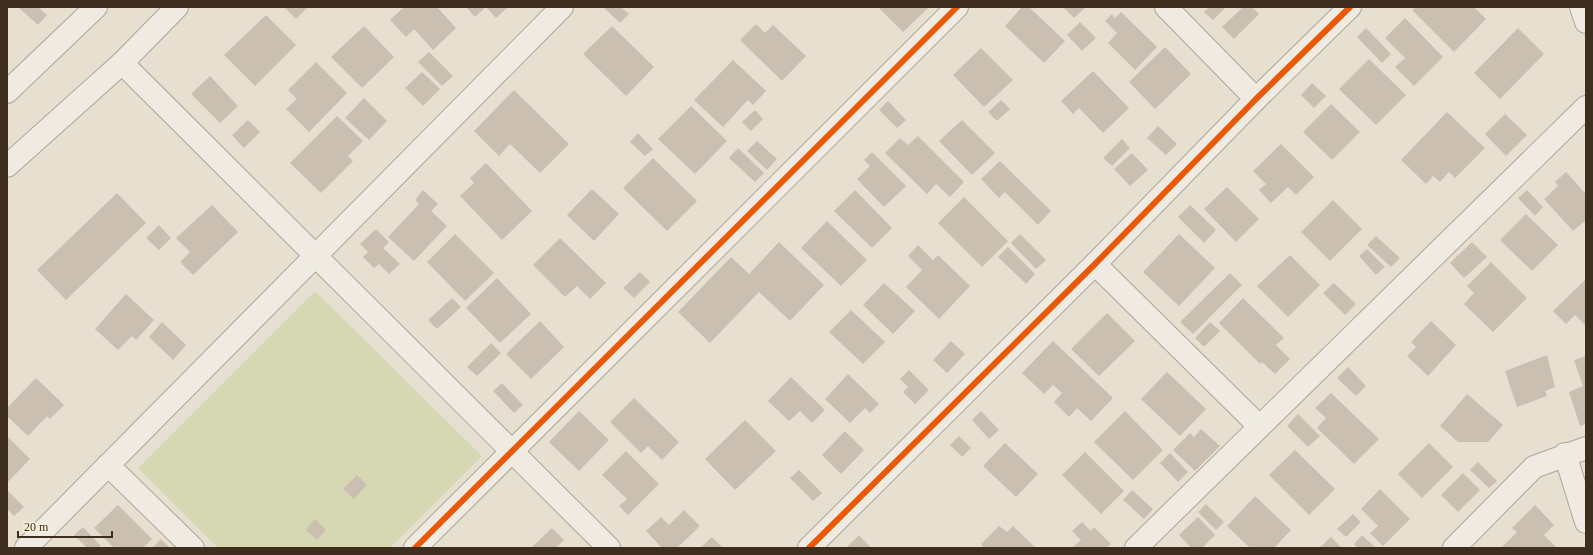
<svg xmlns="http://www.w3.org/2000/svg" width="1593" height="555" font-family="'Times New Roman',serif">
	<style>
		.green { fill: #d6d7b3 }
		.building { fill: #cbbfb2 }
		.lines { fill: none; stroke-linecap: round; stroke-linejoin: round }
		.minor-casing { stroke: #ada599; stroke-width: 24 }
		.tertiary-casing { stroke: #ada599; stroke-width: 24 }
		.minor { stroke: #efebe3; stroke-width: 22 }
		.tertiary { stroke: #efebe3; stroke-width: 22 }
		.cycleway-casing { stroke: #f7eed8; stroke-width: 8 }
		.cycleway { stroke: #e8590c; stroke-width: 6 }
	</style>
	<rect width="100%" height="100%" fill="#e7e0d1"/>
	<path class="green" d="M 315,291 L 482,456 L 390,548 L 218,548 L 138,468 Z"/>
	<g class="building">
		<path d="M 18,7 L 38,7 L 47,15 L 38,25 Z"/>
		<path d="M 284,7 L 308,7 L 296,19 Z"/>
		<path d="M 404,7 L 437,7 L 456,28 L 433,50 L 414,29 L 406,37 L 390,20 Z"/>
		<path d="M 466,7 L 508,7 L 496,18 L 486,7 L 475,17 Z"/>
		<path d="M 603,7 L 621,7 L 629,14 L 620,23 Z"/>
		<path d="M 878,7 L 929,7 L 903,32 Z"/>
		<path d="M 1022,7 L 1029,7 L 1065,41 L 1044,63 L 1005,26 Z"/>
		<path d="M 1063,7 L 1086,7 L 1074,18 Z"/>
		<path d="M 1209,7 L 1226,7 L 1213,20 L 1204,12 Z"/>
		<path d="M 1243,7 L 1252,7 L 1259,14 L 1234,39 L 1222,27 Z"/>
		<path d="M 1415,7 L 1474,7 L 1486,19 L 1454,52 L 1412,10 Z"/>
		<path d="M 1121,12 L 1157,47 L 1135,70 L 1108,43 L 1117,33 L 1105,21 L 1112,14 L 1115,18 Z"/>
		<path d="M 266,15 L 296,45 L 255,86 L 224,55 Z"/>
		<path d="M 1405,18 L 1443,57 L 1414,86 L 1395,67 L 1405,58 L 1385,38 Z"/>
		<path d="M 1080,22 L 1096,38 L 1082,51 L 1067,35 Z"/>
		<path d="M 756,24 L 765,33 L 773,25 L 806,56 L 782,81 L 740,40 Z"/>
		<path d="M 364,26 L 394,57 L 362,88 L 331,57 Z"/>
		<path d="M 612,26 L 654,67 L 626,96 L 583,54 Z"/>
		<path d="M 1366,28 L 1391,54 L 1382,63 L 1357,37 Z"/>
		<path d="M 1518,28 L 1544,54 L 1500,99 L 1474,73 Z"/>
		<path d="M 1165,47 L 1191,74 L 1155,109 L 1129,82 Z"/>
		<path d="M 981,48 L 1013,80 L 984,107 L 953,75 Z"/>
		<path d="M 429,52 L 453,76 L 442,86 L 418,62 Z"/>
		<path d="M 1369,59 L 1406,95 L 1376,125 L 1339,89 Z"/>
		<path d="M 733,60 L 766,91 L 753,105 L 748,100 L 723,127 L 694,100 Z"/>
		<path d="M 316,62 L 347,93 L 309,132 L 286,109 L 297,99 L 288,90 Z"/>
		<path d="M 1093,71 L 1129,108 L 1103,133 L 1079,108 L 1073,114 L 1061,101 Z"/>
		<path d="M 422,72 L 440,89 L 423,106 L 405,88 Z"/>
		<path d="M 210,76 L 238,106 L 220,123 L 191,94 Z"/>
		<path d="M 1312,83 L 1326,96 L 1314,108 L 1301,95 Z"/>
		<path d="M 514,90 L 569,144 L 540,173 L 510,144 L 499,156 L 474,131 Z"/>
		<path d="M 364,98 L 387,121 L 369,140 L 345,118 Z"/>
		<path d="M 1001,100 L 1010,109 L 997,121 L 988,112 Z"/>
		<path d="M 888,101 L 906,120 L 897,128 L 879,110 Z"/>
		<path d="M 1331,104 L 1360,132 L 1332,160 L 1303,132 Z"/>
		<path d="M 691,106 L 727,141 L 695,174 L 658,139 Z"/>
		<path d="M 755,110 L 763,119 L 751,131 L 742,122 Z"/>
		<path d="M 1447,112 L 1485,148 L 1455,178 L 1449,172 L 1440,182 L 1433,176 L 1426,184 L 1401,160 Z"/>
		<path d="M 1505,114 L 1527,135 L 1506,156 L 1485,134 Z"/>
		<path d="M 337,116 L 363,141 L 348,156 L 353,161 L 321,193 L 290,163 Z"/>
		<path d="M 248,120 L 260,132 L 244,148 L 232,135 Z"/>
		<path d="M 962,120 L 995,153 L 972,175 L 939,141 Z"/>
		<path d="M 1158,126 L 1177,144 L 1166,155 L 1147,138 Z"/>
		<path d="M 638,133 L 653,149 L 645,156 L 630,142 Z"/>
		<path d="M 918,136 L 964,182 L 950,197 L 936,184 L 927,194 L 885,153 L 900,138 L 908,145 Z"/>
		<path d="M 1122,139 L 1130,148 L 1112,166 L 1103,158 Z"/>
		<path d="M 757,141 L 777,159 L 767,170 L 747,151 Z"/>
		<path d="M 1281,144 L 1314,177 L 1296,195 L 1288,187 L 1271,203 L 1259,190 L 1266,184 L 1253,171 Z"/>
		<path d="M 738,148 L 764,173 L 755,182 L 729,158 Z"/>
		<path d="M 872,152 L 906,186 L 884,207 L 857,179 L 870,166 L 864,160 Z"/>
		<path d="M 1132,153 L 1148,170 L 1130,186 L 1114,169 Z"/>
		<path d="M 653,158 L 697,201 L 667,231 L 623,188 Z"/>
		<path d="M 1000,161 L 1051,211 L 1038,225 L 1005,192 L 999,198 L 981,179 Z"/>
		<path d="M 486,163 L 532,211 L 502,240 L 460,196 L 474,183 L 470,178 Z"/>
		<path d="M 1566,172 L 1586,194 L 1586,220 L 1573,231 L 1544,199 L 1558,186 L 1555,182 Z"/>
		<path d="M 1227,187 L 1259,219 L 1236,242 L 1204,209 Z"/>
		<path d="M 592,189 L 619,214 L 594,241 L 567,215 Z"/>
		<path d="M 423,190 L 438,204 L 431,211 L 447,226 L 414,261 L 388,237 L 419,204 L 415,200 Z"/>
		<path d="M 855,190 L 892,228 L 872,248 L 834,211 Z"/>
		<path d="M 1527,190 L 1543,207 L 1535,216 L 1518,198 Z"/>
		<path d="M 117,193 L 146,223 L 66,300 L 37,270 Z"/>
		<path d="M 964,197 L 1008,241 L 982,267 L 938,223 Z"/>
		<path d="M 1333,200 L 1362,229 L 1330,261 L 1301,232 Z"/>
		<path d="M 212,205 L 238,232 L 193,275 L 180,262 L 190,252 L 176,238 Z"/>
		<path d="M 1190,205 L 1216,230 L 1204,243 L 1178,217 Z"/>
		<path d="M 1526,214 L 1558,245 L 1532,271 L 1500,240 Z"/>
		<path d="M 827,221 L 867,260 L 841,286 L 801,248 Z"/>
		<path d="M 159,225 L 171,238 L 159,250 L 146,238 Z"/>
		<path d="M 376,229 L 389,242 L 383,248 L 400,264 L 389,274 L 379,264 L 374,268 L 363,257 L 368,252 L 360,244 Z"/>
		<path d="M 455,234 L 494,273 L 465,301 L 427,262 Z"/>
		<path d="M 1020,234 L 1046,260 L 1036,269 L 1011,243 Z"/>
		<path d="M 1179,234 L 1215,268 L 1179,306 L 1143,272 Z"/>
		<path d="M 1376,236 L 1400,258 L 1391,267 L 1367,245 Z"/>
		<path d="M 560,238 L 606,283 L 590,299 L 577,286 L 565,297 L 533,265 Z"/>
		<path d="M 779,242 L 824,285 L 790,321 L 759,292 L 710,343 L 678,312 L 731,257 L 749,274 Z"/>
		<path d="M 1472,242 L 1487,257 L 1464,278 L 1450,263 Z"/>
		<path d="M 918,245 L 933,260 L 938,255 L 970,286 L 939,319 L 906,287 L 922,270 L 908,256 Z"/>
		<path d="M 1008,247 L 1035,274 L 1026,284 L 998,257 Z"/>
		<path d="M 1367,249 L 1385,267 L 1376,275 L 1359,256 Z"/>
		<path d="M 1290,255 L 1320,285 L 1288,317 L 1257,286 Z"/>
		<path d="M 1491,262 L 1527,298 L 1493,332 L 1464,304 L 1474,293 L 1467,286 Z"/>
		<path d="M 640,272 L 650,282 L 634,298 L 623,288 Z"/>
		<path d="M 1230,273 L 1242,285 L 1193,334 L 1180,322 Z"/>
		<path d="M 497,278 L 531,314 L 500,343 L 466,308 Z"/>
		<path d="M 1586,279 L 1586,326 L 1575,315 L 1566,324 L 1553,311 Z"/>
		<path d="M 884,283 L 915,311 L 893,334 L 863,305 Z"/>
		<path d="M 1334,283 L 1356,304 L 1345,315 L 1323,293 Z"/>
		<path d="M 126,294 L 154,320 L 136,340 L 132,336 L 118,350 L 95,329 Z"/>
		<path d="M 452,298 L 461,307 L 437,329 L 428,320 Z"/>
		<path d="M 1243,298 L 1284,338 L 1276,345 L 1290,359 L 1275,374 L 1262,362 L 1260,364 L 1219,323 Z"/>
		<path d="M 851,310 L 885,342 L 863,364 L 829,332 Z"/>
		<path d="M 1107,313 L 1135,341 L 1099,376 L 1071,349 Z"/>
		<path d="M 540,321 L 564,347 L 531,379 L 506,354 Z"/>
		<path d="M 1431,321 L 1456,345 L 1428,376 L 1407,356 L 1416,347 L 1411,342 Z"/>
		<path d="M 162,322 L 186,345 L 173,360 L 149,337 Z"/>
		<path d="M 1210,322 L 1220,331 L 1204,347 L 1195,338 Z"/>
		<path d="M 951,341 L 965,354 L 947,373 L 933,360 Z"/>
		<path d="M 1053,341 L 1113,398 L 1091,421 L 1077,408 L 1069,417 L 1054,402 L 1062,393 L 1053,385 L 1044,394 L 1022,373 Z"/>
		<path d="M 491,343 L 501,353 L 477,376 L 467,367 Z"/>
		<path d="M 1547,355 L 1555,387 L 1545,391 L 1547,396 L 1517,407 L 1505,371 Z"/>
		<path d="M 1586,356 L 1586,424 L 1580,426 L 1569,392 L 1583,386 L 1574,360 Z"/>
		<path d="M 1348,367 L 1366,386 L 1356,396 L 1337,378 Z"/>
		<path d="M 909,370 L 929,390 L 915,404 L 903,392 L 908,387 L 900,379 Z"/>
		<path d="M 1167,372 L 1206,409 L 1180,436 L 1141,399 Z"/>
		<path d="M 848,374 L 879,404 L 870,413 L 865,408 L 850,423 L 825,399 Z"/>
		<path d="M 791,377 L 825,410 L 812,423 L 800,411 L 789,421 L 768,401 Z"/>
		<path d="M 36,378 L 64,405 L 50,419 L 47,416 L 28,436 L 7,416 L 7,408 Z"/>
		<path d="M 502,383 L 523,405 L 514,413 L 493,391 Z"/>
		<path d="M 1331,393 L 1379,439 L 1354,464 L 1317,428 L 1326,418 L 1315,408 Z"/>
		<path d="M 1467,394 L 1503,425 L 1488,442 L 1458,442 L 1440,426 Z"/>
		<path d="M 634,398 L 679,442 L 662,460 L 648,446 L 641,453 L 610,422 Z"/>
		<path d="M 579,411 L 609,440 L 579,471 L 549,442 Z"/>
		<path d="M 981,411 L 999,430 L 989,439 L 972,420 Z"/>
		<path d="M 1125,411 L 1163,450 L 1133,480 L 1094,442 Z"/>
		<path d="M 1298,414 L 1320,436 L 1308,447 L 1287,426 Z"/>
		<path d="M 745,420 L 776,451 L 735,490 L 705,459 Z"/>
		<path d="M 1201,429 L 1220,446 L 1195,471 L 1173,450 L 1190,433 L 1194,437 Z"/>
		<path d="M 845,431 L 864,450 L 841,474 L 822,455 Z"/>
		<path d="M 7,436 L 30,459 L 7,483 Z"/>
		<path d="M 959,436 L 971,448 L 962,457 L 950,445 Z"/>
		<path d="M 1005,443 L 1038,474 L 1016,497 L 983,466 Z"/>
		<path d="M 1429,443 L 1453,467 L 1422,498 L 1398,474 Z"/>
		<path d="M 1295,450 L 1335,489 L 1309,515 L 1269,475 Z"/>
		<path d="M 626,451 L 659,484 L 628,515 L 619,506 L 627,499 L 602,475 Z"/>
		<path d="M 1085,452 L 1124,491 L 1101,514 L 1062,475 Z"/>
		<path d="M 1170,453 L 1188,472 L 1178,482 L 1160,463 Z"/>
		<path d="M 1478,462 L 1497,481 L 1489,488 L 1470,470 Z"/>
		<path d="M 799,470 L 822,493 L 813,501 L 790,478 Z"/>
		<path d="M 1463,473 L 1480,490 L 1458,512 L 1441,495 Z"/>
		<path d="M 357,475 L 367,485 L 354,499 L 343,489 Z"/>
		<path d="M 1380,489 L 1410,519 L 1383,546 L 1370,533 L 1378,526 L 1361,509 Z"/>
		<path d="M 7,490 L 24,507 L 14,516 L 7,509 Z"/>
		<path d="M 1132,490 L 1153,509 L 1144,519 L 1123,500 Z"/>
		<path d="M 1255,496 L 1291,530 L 1274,548 L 1250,548 L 1227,526 Z"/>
		<path d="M 1206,504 L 1224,522 L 1216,530 L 1198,512 Z"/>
		<path d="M 118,505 L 152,539 L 143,548 L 114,548 L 94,528 Z"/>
		<path d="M 1535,505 L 1554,525 L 1544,535 L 1557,548 L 1501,548 L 1517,532 L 1512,528 Z"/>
		<path d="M 684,510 L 700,526 L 677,548 L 662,548 L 646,531 L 661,517 L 669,525 Z"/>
		<path d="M 1353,514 L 1361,522 L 1346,537 L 1337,529 Z"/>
		<path d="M 1198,517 L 1215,535 L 1202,548 L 1191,548 L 1179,535 Z"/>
		<path d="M 315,519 L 326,530 L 317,540 L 306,530 Z"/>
		<path d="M 1082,522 L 1091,531 L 1094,527 L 1111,544 L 1107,548 L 1076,548 L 1074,546 L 1081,540 L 1072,531 Z"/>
		<path d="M 999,526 L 1007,532 L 1013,526 L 1036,548 L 984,548 L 981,544 Z"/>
		<path d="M 83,527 L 101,546 L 99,548 L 87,548 L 74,535 Z"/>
		<path d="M 552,528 L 564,540 L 556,548 L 531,548 Z"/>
		<path d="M 859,535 L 871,548 L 846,548 Z"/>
		<path d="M 1362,535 L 1376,548 L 1358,548 L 1354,544 Z"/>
		<path d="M 712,537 L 723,548 L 700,548 Z"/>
		<path d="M 1331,537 L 1342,548 L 1319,548 Z"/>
		<path d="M 161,539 L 170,548 L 152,548 Z"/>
	</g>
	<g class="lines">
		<g class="minor-casing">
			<g id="minor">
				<path d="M 1166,7 L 1256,99"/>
				<path d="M 122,63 L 609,548"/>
				<path d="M 7,92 L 96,7"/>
				<path d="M 7,166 L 122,63 L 177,7"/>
				<path d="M 1095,264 L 1259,426"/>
				<path d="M 1565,454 L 1586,522"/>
				<path d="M 108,465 L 193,548"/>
				<path d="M 26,548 L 562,7"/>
				<path d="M 415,548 L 957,7"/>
				<path d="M 809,548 L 1095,264 L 1256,99 L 1350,7"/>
				<path d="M 1136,548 L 1586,107"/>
				<path d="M 1454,548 L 1534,467 L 1586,448"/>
			</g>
		</g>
		<g class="tertiary-casing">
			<path id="tertiary" d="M 1581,7 L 1586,22"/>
		</g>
		<use href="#minor" class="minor"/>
		<use href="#tertiary" class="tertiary"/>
		<g class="cycleway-casing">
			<g id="cycleway">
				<path d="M 415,548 L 957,7"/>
				<path d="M 809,548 L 1095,264 L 1256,99 L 1350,7"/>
			</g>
		</g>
		<use href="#cycleway" class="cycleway"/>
	</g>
	<rect width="1593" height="555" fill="none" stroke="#3d2e20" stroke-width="16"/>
	<path d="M18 531v6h94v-6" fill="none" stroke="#3d2e20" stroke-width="2"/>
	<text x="24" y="531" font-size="12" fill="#3d2e20" stroke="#f7eed8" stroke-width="3" paint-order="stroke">20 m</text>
</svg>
